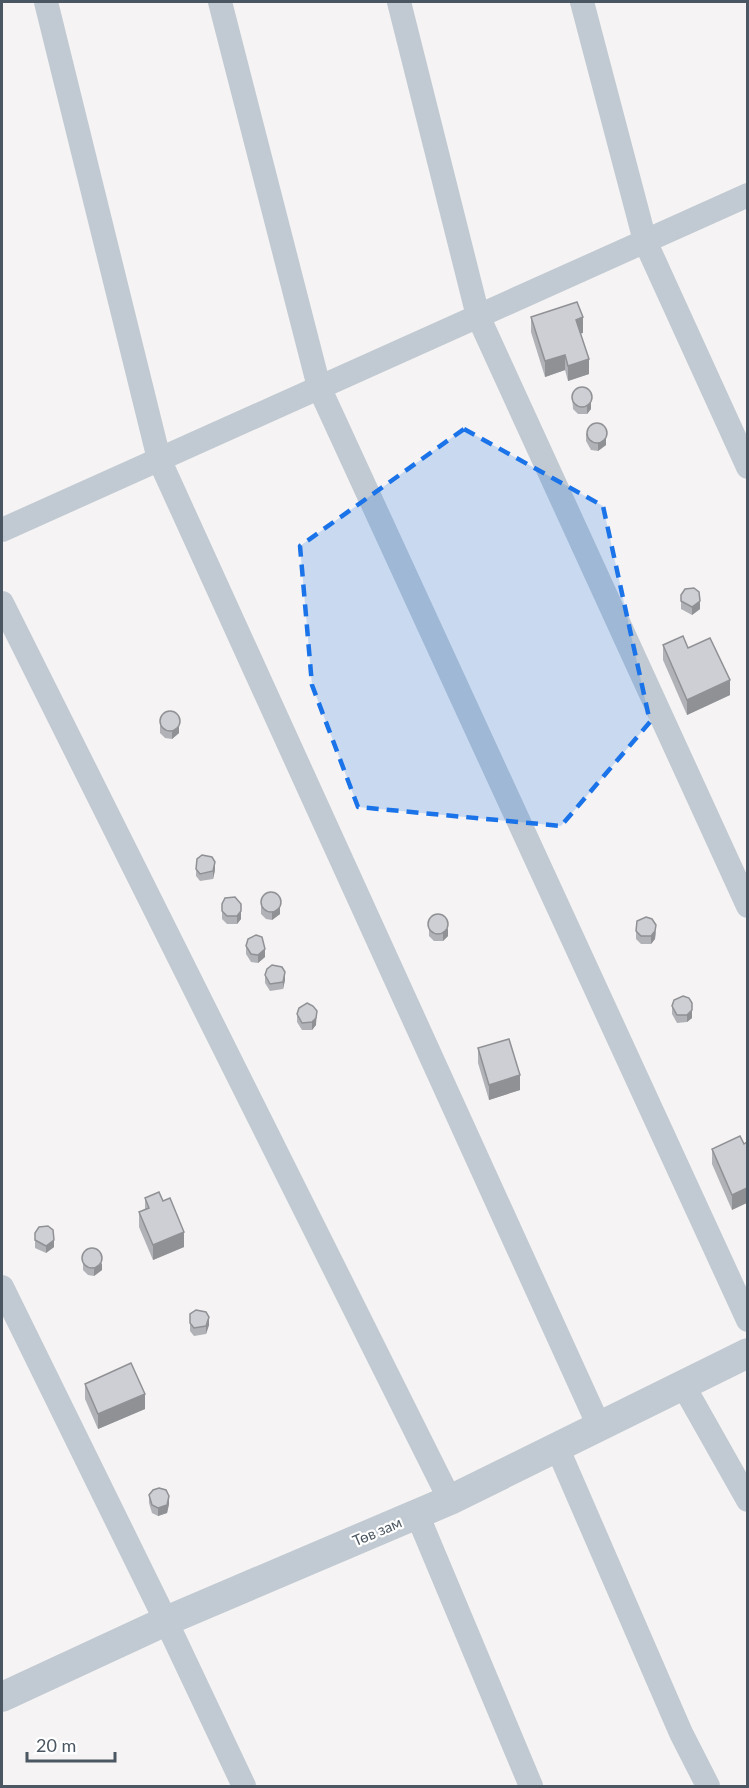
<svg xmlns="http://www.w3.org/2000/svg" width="749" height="1788" font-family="Lato,sans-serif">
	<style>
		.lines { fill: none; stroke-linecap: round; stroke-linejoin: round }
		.minor { stroke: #c1cad2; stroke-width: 24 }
		.tertiary { stroke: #c1cad2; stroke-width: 30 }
		.wall { fill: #b0b2b7 }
		.shaded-wall { fill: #909195 }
		.building { fill: #cdcfd5; stroke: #909195; stroke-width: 1.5 }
		.marked { fill: #1a73e8; fill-opacity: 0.2; stroke: #1a73e8; stroke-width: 4.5; stroke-dasharray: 12 8; stroke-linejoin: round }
		.labels { text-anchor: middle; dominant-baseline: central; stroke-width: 4.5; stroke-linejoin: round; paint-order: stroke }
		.street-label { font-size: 15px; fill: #4a5661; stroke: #fff }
	</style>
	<rect width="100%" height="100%" fill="#f5f3f3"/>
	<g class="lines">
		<g class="minor">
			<path d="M 46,2 L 159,459 L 599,1426"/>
			<path d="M 220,2 L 319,387 L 748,1320"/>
			<path d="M 399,2 L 478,316 L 748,906"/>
			<path d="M 582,2 L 645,241 L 748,467"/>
			<path d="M 2,530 L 748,195"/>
			<path d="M 2,603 L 450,1500"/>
			<path d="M 2,1287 L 166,1621 L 244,1786"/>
			<path d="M 683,1385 L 748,1500"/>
			<path d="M 557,1447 L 681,1733 L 708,1786"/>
			<path d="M 417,1514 L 531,1786"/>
		</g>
		<path class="tertiary" d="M 2,1697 L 166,1621 L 450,1500 L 748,1353"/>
	</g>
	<g class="wall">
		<path d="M 531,317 L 583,333 L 580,333 L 589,374 L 568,381 L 565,370 L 545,377 L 531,332 Z"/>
		<path d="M 572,395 L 591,409 L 587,414 L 578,414 L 573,409 Z"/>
		<path d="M 586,433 L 606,445 L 598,451 L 591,450 L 586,441 Z"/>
		<path d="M 681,595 L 700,609 L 692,615 L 681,609 Z"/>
		<path d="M 663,645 L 688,648 L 730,695 L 687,715 L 663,660 Z"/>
		<path d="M 160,719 L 179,733 L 172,739 L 165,738 L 160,733 Z"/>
		<path d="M 196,869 L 215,870 L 213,879 L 200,881 L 196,876 Z"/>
		<path d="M 261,899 L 280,914 L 272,920 L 266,919 L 261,914 Z"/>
		<path d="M 222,904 L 241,919 L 237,924 L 227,924 L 222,919 Z"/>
		<path d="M 429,922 L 448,936 L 443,941 L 434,941 L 429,936 Z"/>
		<path d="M 636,931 L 656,932 L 655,939 L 651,944 L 641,944 L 636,939 Z"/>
		<path d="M 246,946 L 265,957 L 258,963 L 251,962 L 246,954 Z"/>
		<path d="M 265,975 L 285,980 L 283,989 L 270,991 L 265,983 Z"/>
		<path d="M 674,1000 L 692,1018 L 687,1022 L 677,1023 L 672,1014 L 672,1006 Z"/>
		<path d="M 299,1008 L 316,1025 L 312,1030 L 302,1030 L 297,1022 L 297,1014 Z"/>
		<path d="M 478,1048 L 520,1090 L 489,1100 L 478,1063 Z"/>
		<path d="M 744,1144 L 732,1210 L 712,1164 L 712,1149 Z"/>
		<path d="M 145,1198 L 184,1247 L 153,1260 L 139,1227 L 139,1212 L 145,1210 Z"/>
		<path d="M 35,1233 L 54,1247 L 46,1253 L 35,1248 Z"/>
		<path d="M 83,1256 L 102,1270 L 94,1276 L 88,1275 L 83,1270 Z"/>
		<path d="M 190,1323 L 209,1325 L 206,1334 L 194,1336 L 190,1331 Z"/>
		<path d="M 85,1384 L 145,1409 L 98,1429 L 85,1399 Z"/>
		<path d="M 149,1495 L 169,1504 L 167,1513 L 158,1516 L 152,1513 L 149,1503 Z"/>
	</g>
	<g class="shaded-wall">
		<path d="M 583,317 L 583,333 L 576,335 L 576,320 Z"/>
		<path d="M 565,355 L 565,370 L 545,377 L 545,361 Z"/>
		<path d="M 589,359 L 589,374 L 568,381 L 568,366 Z"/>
		<path d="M 591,402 L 591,409 L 587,414 L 587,406 Z"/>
		<path d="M 606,430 L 606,445 L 598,451 L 598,443 Z"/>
		<path d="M 700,601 L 700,609 L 692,615 L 692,607 Z"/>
		<path d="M 730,680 L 730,695 L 687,715 L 687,700 Z"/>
		<path d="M 179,725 L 179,733 L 172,739 L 172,731 Z"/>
		<path d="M 215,862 L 215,870 L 213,879 L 213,871 Z"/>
		<path d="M 241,904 L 241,919 L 237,924 L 237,916 Z"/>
		<path d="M 280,906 L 280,914 L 272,920 L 272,912 Z"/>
		<path d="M 656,925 L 655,939 L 651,944 L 651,936 Z"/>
		<path d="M 448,928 L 448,936 L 443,941 L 443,933 Z"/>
		<path d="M 265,949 L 265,957 L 258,963 L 258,955 Z"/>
		<path d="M 285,972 L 285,980 L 283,989 L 283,982 Z"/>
		<path d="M 692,1003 L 692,1018 L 687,1022 L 687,1015 Z"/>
		<path d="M 317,1011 L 316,1025 L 312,1030 L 312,1022 Z"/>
		<path d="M 520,1075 L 520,1090 L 489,1100 L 489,1085 Z"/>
		<path d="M 747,1188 L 747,1203 L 732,1210 L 732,1195 Z"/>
		<path d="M 184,1232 L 184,1247 L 153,1260 L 153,1245 Z"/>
		<path d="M 54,1240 L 54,1247 L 46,1253 L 46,1246 Z"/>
		<path d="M 102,1263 L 102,1270 L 94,1276 L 94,1269 Z"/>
		<path d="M 209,1317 L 209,1325 L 206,1334 L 206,1326 Z"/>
		<path d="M 145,1394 L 145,1409 L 98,1429 L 98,1414 Z"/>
		<path d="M 169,1496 L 169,1504 L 167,1513 L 158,1516 L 158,1508 Z"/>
	</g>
	<g class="building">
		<path d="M 577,302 L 583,317 L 576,320 L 589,359 L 568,366 L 565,355 L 545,361 L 531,317 Z"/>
		<circle cx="582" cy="397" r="10"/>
		<circle cx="597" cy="433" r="10"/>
		<path d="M 694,588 L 699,592 L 700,601 L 692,607 L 681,601 L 681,595 L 685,589 Z"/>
		<path d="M 683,636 L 688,648 L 710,638 L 730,680 L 687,700 L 663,645 Z"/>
		<circle cx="170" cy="721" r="10"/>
		<path d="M 202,855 L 212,857 L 215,862 L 213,871 L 200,874 L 196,869 L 197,859 Z"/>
		<circle cx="271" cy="902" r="10"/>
		<path d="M 235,897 L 241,904 L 241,911 L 237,916 L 227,916 L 222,911 L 222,904 L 225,898 Z"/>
		<circle cx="438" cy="924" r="10"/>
		<path d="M 646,917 L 652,919 L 656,925 L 655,931 L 651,936 L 641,936 L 636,931 L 637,921 Z"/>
		<path d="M 256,935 L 262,937 L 265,949 L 258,955 L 251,954 L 246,946 L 248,939 Z"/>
		<path d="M 272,965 L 282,967 L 285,972 L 283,982 L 270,984 L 265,975 L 267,969 Z"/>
		<path d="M 683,996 L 689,998 L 692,1003 L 692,1010 L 687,1015 L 677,1015 L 672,1006 L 674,1000 Z"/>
		<path d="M 307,1003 L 313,1006 L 317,1011 L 316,1018 L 312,1022 L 302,1023 L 297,1014 L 299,1008 Z"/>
		<path d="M 509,1039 L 520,1075 L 489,1085 L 478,1048 Z"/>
		<path d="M 740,1136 L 744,1144 L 747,1142 L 747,1188 L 732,1195 L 712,1149 Z"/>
		<path d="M 159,1192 L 163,1201 L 170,1198 L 184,1232 L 153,1245 L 139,1212 L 149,1208 L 145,1198 Z"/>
		<path d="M 48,1226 L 53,1230 L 54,1240 L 46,1246 L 35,1240 L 35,1233 L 39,1227 Z"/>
		<circle cx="92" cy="1258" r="10"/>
		<path d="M 196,1310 L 206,1312 L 209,1317 L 206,1326 L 194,1328 L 190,1323 L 190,1314 Z"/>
		<path d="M 131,1363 L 145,1394 L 98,1414 L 85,1384 Z"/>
		<path d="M 159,1488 L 166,1490 L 169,1496 L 167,1505 L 158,1508 L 152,1505 L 149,1495 L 153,1490 Z"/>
	</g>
	<path class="marked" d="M 464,429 L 603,506 L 650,722 L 561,826 L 358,807 L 312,685 L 300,546 Z"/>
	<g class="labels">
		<g class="street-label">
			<text transform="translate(377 1531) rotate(-23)">Төв зам</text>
		</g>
	</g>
	<rect width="749" height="1788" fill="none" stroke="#4a5661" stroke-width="6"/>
	<path d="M27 1752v9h88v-9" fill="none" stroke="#4a5661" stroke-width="3"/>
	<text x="36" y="1752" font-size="18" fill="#4a5661" stroke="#ffffff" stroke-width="4.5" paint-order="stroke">20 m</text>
</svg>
